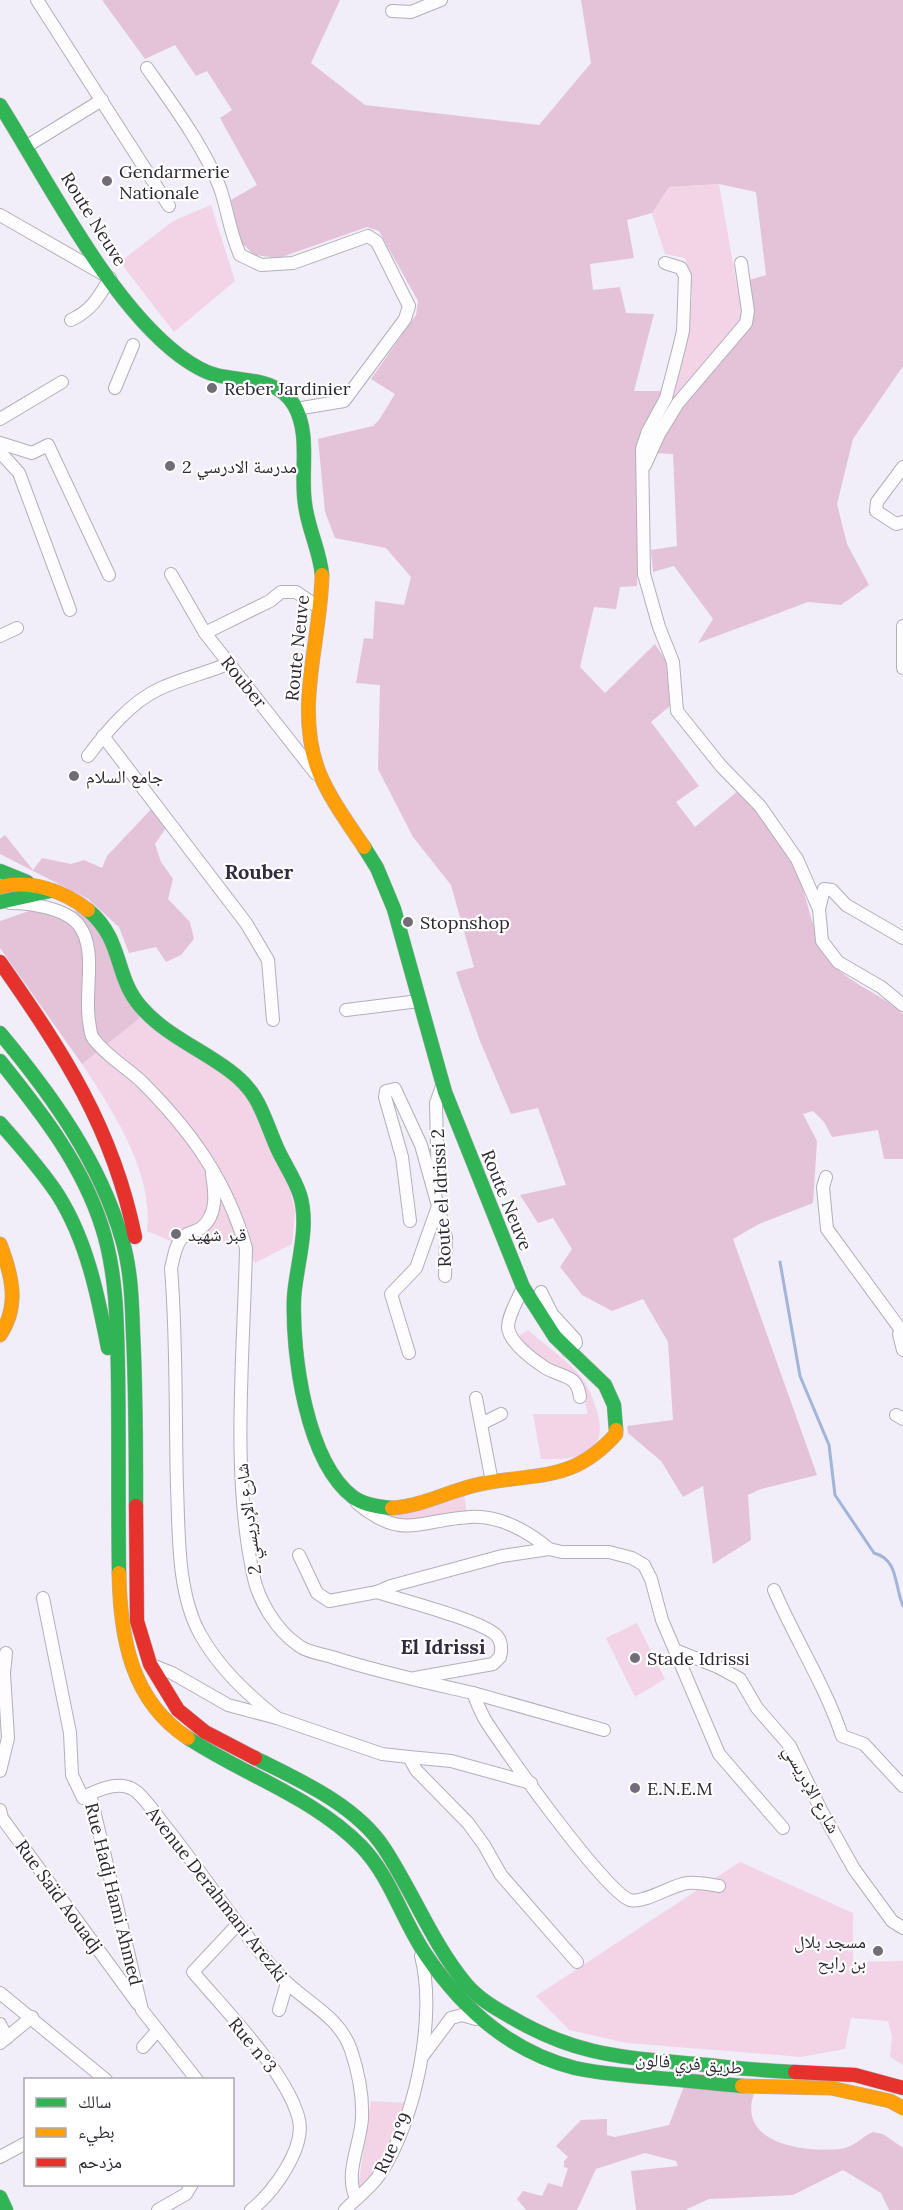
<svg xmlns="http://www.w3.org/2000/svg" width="903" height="2210" font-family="Lora,'Noto Naskh Arabic',serif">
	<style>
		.green { fill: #f3d4e7 }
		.forest { fill: #e4c3d8 }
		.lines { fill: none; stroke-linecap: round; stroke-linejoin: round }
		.stream { stroke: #a0b5d9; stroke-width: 3 }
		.street-casing { stroke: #b3afba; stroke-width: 14 }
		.fast-casing { stroke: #b3afba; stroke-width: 15 }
		.slow-casing { stroke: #b3afba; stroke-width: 15 }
		.jam-casing { stroke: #b3afba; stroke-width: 15 }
		.street { stroke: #fdfcfe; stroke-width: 12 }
		.fast { stroke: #30b455; stroke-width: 14 }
		.slow { stroke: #ff9f0a; stroke-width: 14 }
		.jam { stroke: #e5322d; stroke-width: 14 }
		.poi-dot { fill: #716c78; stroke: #fff; stroke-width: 2 }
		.labels { text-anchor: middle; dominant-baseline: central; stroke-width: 4.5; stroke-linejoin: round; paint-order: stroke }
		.poi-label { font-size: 18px; fill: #2c2732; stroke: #fff; text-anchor: start }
		.street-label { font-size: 18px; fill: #2c2732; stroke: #fff }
		.neighbourhood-label { font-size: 20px; font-weight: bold; fill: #332a40; stroke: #fff }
	</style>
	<rect width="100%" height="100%" fill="#f1edf9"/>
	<g class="green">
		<path d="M 719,184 L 742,314 L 738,324 L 658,428 C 672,381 706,305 685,258 L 665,254 L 652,213 L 669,187 Z"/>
		<path d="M 211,205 L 235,281 L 174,332 L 120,262 L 173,221 Z"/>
		<path d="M 140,1018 L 237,1082 L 255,1105 L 291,1193 L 295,1211 L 292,1244 L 255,1263 L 242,1244 L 192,1238 L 176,1254 L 171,1241 L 147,1231 C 154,1173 113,1111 82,1064 Z"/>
		<path d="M 528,1330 C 545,1345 567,1360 581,1377 C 589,1387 593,1399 597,1411 C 610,1456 576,1460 541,1459 L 533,1414 L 588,1414 L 580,1384 L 546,1363 L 516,1338 Z"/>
		<path d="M 464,1493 L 467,1517 L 415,1526 L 375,1513 Z"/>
		<path d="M 637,1623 L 665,1679 L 635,1697 L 606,1638 Z"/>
		<path d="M 740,1862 L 853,1913 L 853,1962 L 903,1961 L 903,2065 L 890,2057 L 892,2036 L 888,2021 L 851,2018 L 845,2049 L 801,2057 L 627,2043 L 569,2030 L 536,1996 Z"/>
		<path d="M 371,2101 L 411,2103 L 397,2133 L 363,2188 L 358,2188 Z"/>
	</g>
	<g class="forest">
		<path d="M 102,0 L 340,0 L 311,63 L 365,105 L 539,125 L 591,63 L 581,0 L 903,0 L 903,366 L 853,439 L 837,504 L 847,544 L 869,585 L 841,605 L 808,602 L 698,643 L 713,619 L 674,566 L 653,572 L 651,550 L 677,546 L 673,454 L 655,453 L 660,440 L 690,394 L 745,334 L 754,317 L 749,280 L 766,275 L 756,192 L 719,184 L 669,187 L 652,213 L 627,220 L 634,258 L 590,264 L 593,290 L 620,287 L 626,313 L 654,314 L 634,391 L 661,391 L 639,473 L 637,586 L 620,587 L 616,609 L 594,607 L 580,667 L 605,693 L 655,644 L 666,661 L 670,706 L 651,722 L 699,786 L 676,802 L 695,827 L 739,790 C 759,813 779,837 793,865 C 809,895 811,938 832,963 C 851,985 882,994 903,1014 L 903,1159 L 884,1159 L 878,1130 L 832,1137 L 824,1122 L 813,1111 L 803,1114 L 817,1141 L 813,1203 L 759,1224 L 733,1239 L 817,1475 L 761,1489 L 748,1495 L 751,1540 L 713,1564 L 703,1486 L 683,1497 L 661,1461 L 628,1433 L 627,1426 L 673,1420 L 668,1342 L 643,1299 L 612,1311 L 582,1295 L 560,1267 L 572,1249 L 553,1218 L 538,1223 L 520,1195 L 566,1185 L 538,1108 L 511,1114 L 480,1041 L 456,972 L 474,967 L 451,885 L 413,837 L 378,769 L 380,685 L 356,683 L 364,638 L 373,639 L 375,601 L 404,605 L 411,577 L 386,548 L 335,538 L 325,512 L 318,439 L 373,426 L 379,420 L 395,394 L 371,379 L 416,315 L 418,301 L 379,231 L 367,227 L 279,258 L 254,255 L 241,242 L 231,200 L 257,185 L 220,118 L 232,110 L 207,71 L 196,76 L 175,45 L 145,59 Z"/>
		<path d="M 156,804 L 170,822 L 155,844 L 161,862 L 173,879 L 168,899 L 190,922 L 194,939 L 181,955 L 166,962 L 156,947 L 129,953 L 119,927 L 88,899 L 0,854 L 0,839 L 5,835 L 33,870 L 42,858 L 71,864 L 84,860 L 102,868 L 107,856 Z"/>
		<path d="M 49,904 L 90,915 L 107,930 L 122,988 L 140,1018 L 82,1064 L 0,948 L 0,921 Z"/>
		<path d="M 684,2086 L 755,2091 C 734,2143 804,2153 840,2149 C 855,2147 861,2137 873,2132 L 883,2134 L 903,2148 L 903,2210 L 889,2210 L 881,2193 L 843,2170 L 793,2195 L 709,2199 L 685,2210 L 636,2210 L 631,2171 L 678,2166 L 676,2161 L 645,2153 L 596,2169 L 577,2210 L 526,2210 L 517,2199 L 523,2191 L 542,2196 L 548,2183 L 562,2187 L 568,2168 L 564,2167 L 564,2161 L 568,2157 L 556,2146 L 581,2120 L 607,2119 L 607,2135 L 615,2137 L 669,2125 Z"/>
	</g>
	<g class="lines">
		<path class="stream" d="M 780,1262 L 800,1376 L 829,1445 L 835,1495 L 874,1553 C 899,1560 894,1585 903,1606"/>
		<g class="street-casing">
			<g id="street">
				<path d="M 37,0 L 169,206"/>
				<path d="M 392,11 L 411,12 L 441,0"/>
				<path d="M 147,68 C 171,102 205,148 220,188 C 228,211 229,230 240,255 L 261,265 L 293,263 L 368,236 L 377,242 L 409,306 L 405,319 L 344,401 L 296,409"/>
				<path d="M 27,146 L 102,100"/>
				<path d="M 0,215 L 110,278 C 99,297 92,310 71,320"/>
				<path d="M 665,263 L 681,268 L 685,276 L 683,331 L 679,348 L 666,398 L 648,431 L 642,449 L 644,574 L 659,627 L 673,662 L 677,711 L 721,766 L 760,806 L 797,859 L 819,909 L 822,941 L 838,962 L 881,987 L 903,1005"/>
				<path d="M 115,388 L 133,345"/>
				<path d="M 0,419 L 62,382"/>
				<path d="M 0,443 L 32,453 L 48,445 L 109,575"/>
				<path d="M 0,452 L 19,473 L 70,610"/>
				<path d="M 645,465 L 659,434 L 678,403 L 746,323 L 748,311 L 741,263"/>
				<path d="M 903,467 L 877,502 L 876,511 L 896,524 L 903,522"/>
				<path d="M 171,574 L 205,633 L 316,774"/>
				<path d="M 903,626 L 903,668"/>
				<path d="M 205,633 L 270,601 L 281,592 L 296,592 L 320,608"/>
				<path d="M 0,636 L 17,628"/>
				<path d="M 103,736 L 246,923 L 268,960 L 273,1020"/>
				<path d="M 88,756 C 107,731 131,702 159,689 C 182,678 207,673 230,663"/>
				<path d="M 10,903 C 30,903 65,908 78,924 C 98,949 84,990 89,1021 C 90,1026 90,1034 93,1038 C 105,1055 126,1067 141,1081 C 191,1131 226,1179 246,1248 C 244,1352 231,1471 253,1574 C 258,1600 276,1630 298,1645 C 306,1652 322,1654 332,1657 C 378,1672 425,1682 473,1693 C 476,1701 480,1710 484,1718 C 501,1746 606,1893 630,1900 C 643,1904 672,1885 687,1883 C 698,1882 708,1884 719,1886"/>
				<path d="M 819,909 L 824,889 L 832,890 L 846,905 L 903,938"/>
				<path d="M 346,1010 L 419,1001"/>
				<path d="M 212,1174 C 215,1193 218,1215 201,1228 C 196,1232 188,1232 183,1237 C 175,1244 174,1258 171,1268 C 177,1341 175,1414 177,1487 C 179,1534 177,1592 200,1634 C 219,1668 247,1694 277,1718"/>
				<path d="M 826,1177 L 823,1187 L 827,1229 L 901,1330"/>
				<path d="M 438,1188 L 436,1103 L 442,1086"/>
				<path d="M 438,1206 L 446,1237 L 445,1276"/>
				<path d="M 523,1287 C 519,1298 508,1315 508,1327 C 509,1342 532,1359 544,1367 C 561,1378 577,1373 580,1397"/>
				<path d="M 541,1292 L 552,1314 L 575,1339 L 576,1343 L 568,1351"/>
				<path d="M 903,1330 L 899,1334 L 903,1350"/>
				<path d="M 409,1353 L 391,1294 L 416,1268 L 438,1206 L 421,1145 L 395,1089 L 386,1091 L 385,1097 L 402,1157 L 410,1221"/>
				<path d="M 476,1398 L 492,1482"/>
				<path d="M 896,1415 L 903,1419"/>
				<path d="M 483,1423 L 501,1414"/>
				<path d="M 357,1503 C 402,1541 419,1520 470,1517 C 499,1515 528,1531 549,1549"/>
				<path d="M 299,1555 L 317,1593 L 329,1601 L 377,1592 L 391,1586 L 502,1556 L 549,1549 L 562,1552 L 609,1552 L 632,1558 L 644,1565 L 651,1579 L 662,1620 L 719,1754 L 783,1828"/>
				<path d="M 774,1590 C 795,1639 825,1685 842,1736 L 864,1744 L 903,1786"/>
				<path d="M 377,1592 C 402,1600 480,1620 496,1635 C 502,1641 502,1650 500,1657 L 493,1664 L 415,1678"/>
				<path d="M 43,1598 L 70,1733 L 72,1775 L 83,1798 L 90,1794 L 142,2010 L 197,2080"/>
				<path d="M 675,1650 L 718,1667 L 740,1679 L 757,1708 L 790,1746 L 822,1812 L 854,1869 L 892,1921 L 903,1928"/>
				<path d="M 152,1665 L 172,1673 L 228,1705 L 277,1718 L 382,1754 L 409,1757 L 416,1770 L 468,1823 L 484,1845 L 501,1875 L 577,1962"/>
				<path d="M 473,1693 L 604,1730"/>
				<path d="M 409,1757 L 451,1761 L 531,1783"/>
				<path d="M 0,1771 L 8,1738 L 4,1673 L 6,1653"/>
				<path d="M 90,1794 C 104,1787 123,1780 137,1792 C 149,1803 159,1819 169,1831 C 207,1879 239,1930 280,1976 C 304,2002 339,2015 351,2050 C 358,2071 363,2096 362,2118 C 361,2144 344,2173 356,2198"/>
				<path d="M 0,1810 L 2,1818 L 138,2004"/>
				<path d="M 237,1925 L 193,1972 C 225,2010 284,2069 298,2116 C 308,2146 273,2193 251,2210"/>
				<path d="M 0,1993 L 106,2080"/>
				<path d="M 279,2010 L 287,1983"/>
				<path d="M 0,2024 L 7,2038"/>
				<path d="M 0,2043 L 32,2017"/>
				<path d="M 143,2047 L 158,2030"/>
				<path d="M 422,2057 L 451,2018 L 462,2015 L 476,2019"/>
				<path d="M 0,2157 L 26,2143"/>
				<path d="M 158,2210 L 186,2194 L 192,2184"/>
				<path d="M 345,2210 C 356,2198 371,2188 380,2174 C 415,2122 437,2017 421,1956"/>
			</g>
		</g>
		<g class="fast-casing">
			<g id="fast">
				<path d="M 0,105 C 48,181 109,303 180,356 C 191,364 203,372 216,375 C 244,382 277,377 294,405 C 311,434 300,473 305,504 C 308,529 320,551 322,575"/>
				<path d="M 364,847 L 377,868 L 394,909 L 445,1092 L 523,1287 L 555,1337 L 605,1385 L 614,1405 L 616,1430"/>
				<path d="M 0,871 L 27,882"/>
				<path d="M 0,902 L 50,891"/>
				<path d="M 88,910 C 124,940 114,977 141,1007 C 165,1035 201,1049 230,1071 C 261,1094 263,1117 278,1150 C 285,1165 295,1179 300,1195 C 310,1228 296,1265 294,1298 C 292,1354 306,1461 353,1497 C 364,1505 379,1507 392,1508"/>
				<path d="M 0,1033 C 51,1094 100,1162 122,1239 C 131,1269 132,1302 133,1333 C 136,1391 136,1448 136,1506"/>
				<path d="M 0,1061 C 41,1112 82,1164 102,1227 C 117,1274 117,1324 118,1372 C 119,1439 118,1506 119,1573"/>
				<path d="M 0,1123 C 20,1146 41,1169 58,1195 C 87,1241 98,1296 108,1348"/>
				<path d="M 188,1738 C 244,1775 313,1797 361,1846 C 391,1877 402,1920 426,1955 C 462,2008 511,2052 575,2068 C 606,2075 638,2076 669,2079 C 693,2081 717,2084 742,2086"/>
				<path d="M 255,1758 C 299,1780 356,1805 384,1848 C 413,1892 432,1943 466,1984 C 478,1998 493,2007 509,2016 C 576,2056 621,2057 696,2064 C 729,2067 762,2071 795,2072"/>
				<path d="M 0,2197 L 6,2210"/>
			</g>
		</g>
		<g class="slow-casing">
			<g id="slow">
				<path d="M 322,575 C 321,640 294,709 319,772 C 330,799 348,823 364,847"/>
				<path d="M 0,887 C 30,879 64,891 88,910"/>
				<path d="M 0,1244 C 12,1275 20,1306 0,1335"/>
				<path d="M 392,1508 C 421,1506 445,1493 472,1486 C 532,1471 570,1486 616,1434 L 616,1430"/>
				<path d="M 119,1573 C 120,1637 131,1701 188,1738"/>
				<path d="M 742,2086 L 831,2088 L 890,2101 L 903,2108"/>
			</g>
		</g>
		<g class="jam-casing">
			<g id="jam">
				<path d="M 0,962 C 63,1052 113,1128 135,1237"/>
				<path d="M 136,1506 L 137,1621 L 150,1664 L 178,1710 L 205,1732 L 255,1758"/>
				<path d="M 795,2072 L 855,2075 L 903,2088"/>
			</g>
		</g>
		<use href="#street" class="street"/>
		<use href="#fast" class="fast"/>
		<use href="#slow" class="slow"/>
		<use href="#jam" class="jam"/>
	</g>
	<g class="poi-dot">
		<circle cx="107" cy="181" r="6"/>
		<circle cx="212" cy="388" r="6"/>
		<circle cx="170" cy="466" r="6"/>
		<circle cx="74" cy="776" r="6"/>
		<circle cx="408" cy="922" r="6"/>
		<circle cx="176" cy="1234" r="6"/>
		<circle cx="635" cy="1658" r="6"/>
		<circle cx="635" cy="1788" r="6"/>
		<circle cx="878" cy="1951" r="6"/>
	</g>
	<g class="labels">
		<g class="poi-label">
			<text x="119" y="171">Gendarmerie<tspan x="119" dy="21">Nationale</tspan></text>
			<text x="224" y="388">Reber Jardinier</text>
			<text x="182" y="466">مدرسة الادرسي 2</text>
			<text x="86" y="776">جامع السلام</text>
			<text x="420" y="922">Stopnshop</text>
			<text x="188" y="1234">قبر شهيد</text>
			<text x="647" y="1658">Stade Idrissi</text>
			<text x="647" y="1788">E.N.E.M</text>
			<text x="866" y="1941" text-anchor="end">مسجد بلال<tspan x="866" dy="21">بن رابح</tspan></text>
		</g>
		<g class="street-label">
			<text transform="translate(94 219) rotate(58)">Route Neuve</text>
			<text transform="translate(297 648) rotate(-84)">Route Neuve</text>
			<text transform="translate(244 682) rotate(51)">Rouber</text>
			<text transform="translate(441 1198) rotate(-93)">Route el Idrissi 2</text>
			<text transform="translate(507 1200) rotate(68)">Route Neuve</text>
			<text transform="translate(248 1519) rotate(-97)">شارع الإدريسي 2</text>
			<text transform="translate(812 1789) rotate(61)">شارع الإدريسي</text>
			<text transform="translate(114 1894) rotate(76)">Rue Hadj Hami Ahmed</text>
			<text transform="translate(217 1894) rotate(52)">Avenue Derahmani Arezki</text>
			<text transform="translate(59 1896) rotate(54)">Rue Saïd Aouadj</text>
			<text transform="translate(253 2045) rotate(51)">Rue n°3</text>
			<text transform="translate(689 2063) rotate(5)">طريق فري فالون</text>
			<text transform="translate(393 2143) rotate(-65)">Rue n°9</text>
		</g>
		<g class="neighbourhood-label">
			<text x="259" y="871">Rouber</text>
			<text x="443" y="1646">El Idrissi</text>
		</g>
	</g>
	<rect x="24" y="2078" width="210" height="108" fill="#ffffff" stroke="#aba9ad" stroke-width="1.5"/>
	<rect x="36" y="2098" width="30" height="9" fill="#30b455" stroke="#aba9ad" stroke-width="1.5"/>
	<text x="78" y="2108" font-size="18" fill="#2c2732">سالك</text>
	<rect x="36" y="2128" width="30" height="9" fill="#ff9f0a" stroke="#aba9ad" stroke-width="1.5"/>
	<text x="78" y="2138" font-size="18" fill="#2c2732">بطيء</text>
	<rect x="36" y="2158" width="30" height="9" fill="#e5322d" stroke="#aba9ad" stroke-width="1.5"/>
	<text x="78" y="2168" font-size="18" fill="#2c2732">مزدحم</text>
</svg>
